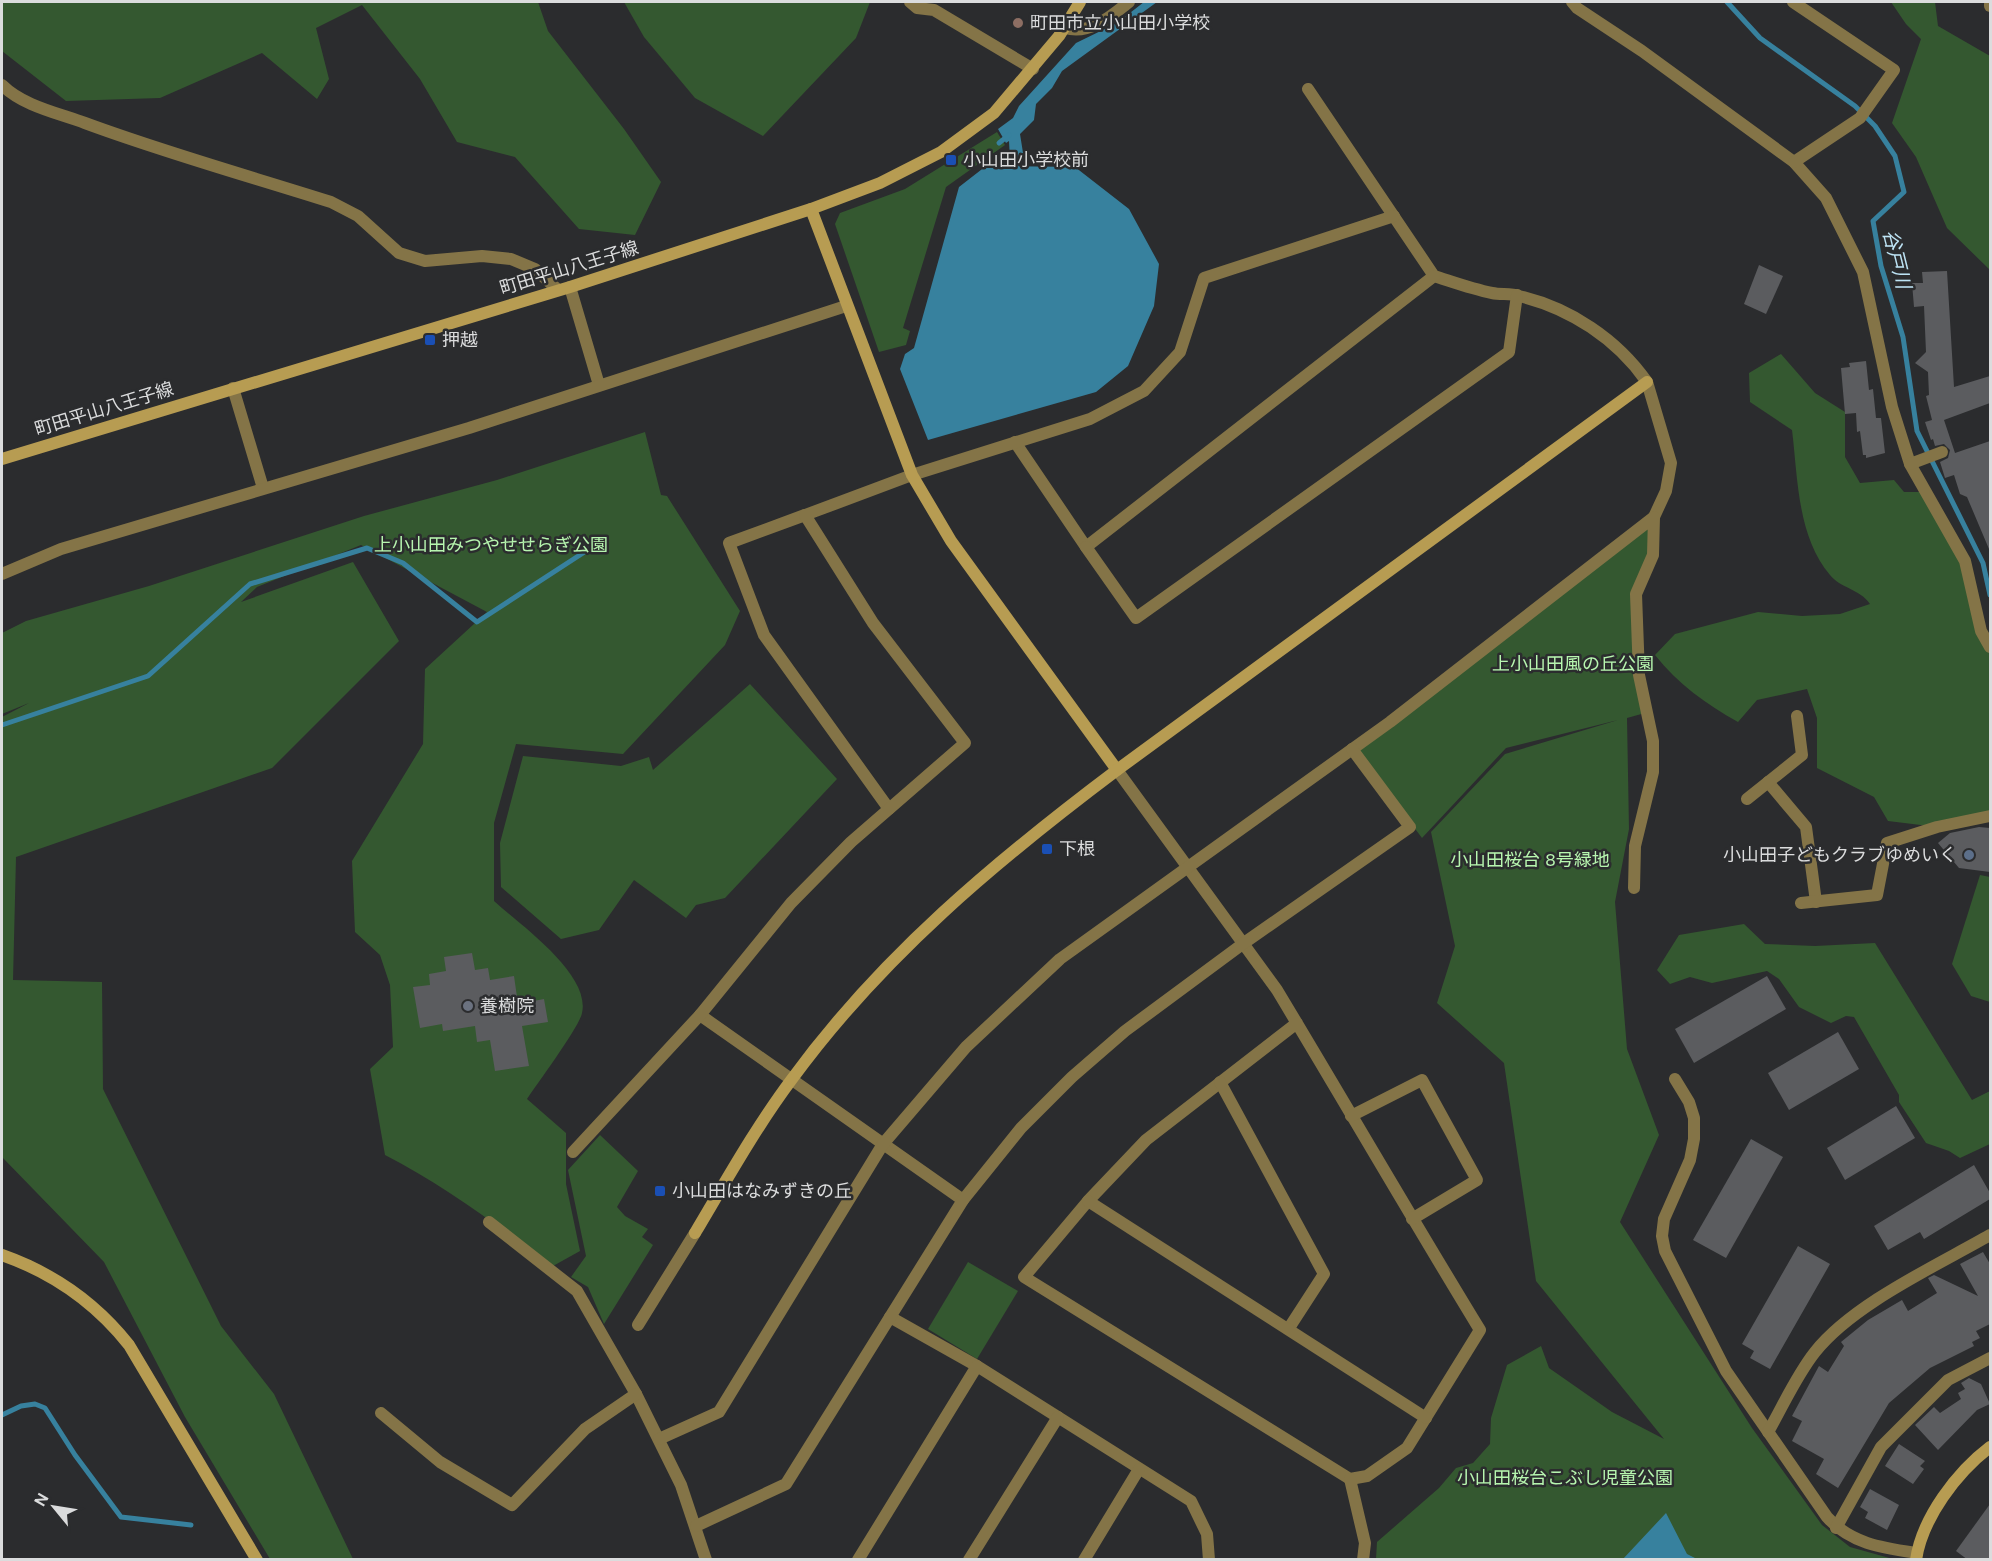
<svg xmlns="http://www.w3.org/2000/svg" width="1992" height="1561" font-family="'DM Sans','Noto Sans JP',sans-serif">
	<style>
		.green { fill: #345830 }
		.water { fill: #37819e }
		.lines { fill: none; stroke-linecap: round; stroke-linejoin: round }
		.stream { stroke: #37819e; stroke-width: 5 }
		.building { fill: #5b5c5f }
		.street { stroke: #847447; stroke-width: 12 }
		.secondary { stroke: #b79c52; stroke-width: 12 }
		.education-dot { fill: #8d6e63; stroke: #2b2c2e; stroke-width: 2 }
		.transit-dot { fill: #1a4fb4; stroke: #2b2c2e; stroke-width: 2 }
		.service-dot { fill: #5c6f8a; stroke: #2b2c2e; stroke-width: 2 }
		.worship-dot { fill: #6b7280; stroke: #2b2c2e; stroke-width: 2 }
		.labels { text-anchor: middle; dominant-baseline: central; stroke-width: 5; stroke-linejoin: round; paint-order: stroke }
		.poi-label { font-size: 18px; fill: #dbdcdd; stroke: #2b2c2e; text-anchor: start }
		.street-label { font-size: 18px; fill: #dbdcdd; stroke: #2b2c2e }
		.park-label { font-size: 18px; fill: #b7f6af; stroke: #2b2c2e }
		.water-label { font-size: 20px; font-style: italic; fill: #bee4f5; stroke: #2b2c2e }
	</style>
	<rect width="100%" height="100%" fill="#2b2c2e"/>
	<g class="green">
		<path d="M 2,2 L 538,2 L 548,31 L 624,129 L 661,182 L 635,235 L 579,229 L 515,157 L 457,142 L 420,79 L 362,5 L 316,28 L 329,79 L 317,99 L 262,53 L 160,98 L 66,101 L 2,51 Z"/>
		<path d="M 624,2 L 870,2 L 856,38 L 763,136 L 695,98 L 644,37 Z"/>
		<path d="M 1891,2 L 1935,2 L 1938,26 L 1990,56 L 1990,270 L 1947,228 L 1916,157 L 1892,123 L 1921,39 L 1906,24 Z"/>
		<path d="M 997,132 L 1005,145 L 946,187 L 903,328 L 910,331 L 906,345 L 879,352 L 835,224 L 840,213 L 905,189 Z"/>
		<path d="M 1781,354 L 1815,393 L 1845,412 L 1845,457 L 1860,483 L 1894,480 L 1904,492 L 1926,492 L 1965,561 L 1990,647 L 1990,816 L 1937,827 L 1888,821 L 1874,797 L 1817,768 L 1817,718 L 1807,689 L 1757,700 L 1738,722 C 1706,704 1678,684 1655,655 L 1675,634 L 1758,612 L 1802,616 L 1840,614 L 1870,604 C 1860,589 1840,588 1830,575 C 1797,536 1798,478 1792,430 L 1750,402 L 1749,373 Z"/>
		<path d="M 645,432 L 661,495 L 667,496 L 740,611 L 725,645 L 623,754 L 516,744 L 494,823 L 494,901 C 520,925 591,974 582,1013 C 580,1026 537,1084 527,1099 L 566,1133 L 566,1184 L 580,1251 L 553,1266 C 498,1226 445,1186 385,1155 L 370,1069 L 393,1047 L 390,985 L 380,955 L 355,932 L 352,861 L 423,744 L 425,669 L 487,612 L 361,545 L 257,587 L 241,602 L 353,562 L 399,641 L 272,768 L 16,857 L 13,980 L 102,982 L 103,1089 L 221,1326 L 274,1394 L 353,1559 L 270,1559 L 185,1417 L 104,1262 L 2,1157 L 2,717 L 29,703 L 2,714 L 2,633 L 26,621 L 149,586 L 364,516 L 497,480 Z"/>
		<path d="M 1652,522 L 1649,554 L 1633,589 L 1645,713 L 1627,718 L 1629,829 L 1615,902 L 1627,1049 L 1659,1135 L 1620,1222 L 1752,1428 L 1822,1525 L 1850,1547 L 1893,1559 L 1376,1559 L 1377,1542 L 1439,1488 L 1456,1468 L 1473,1463 L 1490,1444 L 1491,1418 L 1507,1365 L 1541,1346 L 1549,1368 L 1612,1412 L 1664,1439 L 1536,1281 L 1504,1063 L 1437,1003 L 1455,946 L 1431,832 L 1505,754 L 1618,720 L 1506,748 L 1422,838 L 1356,750 Z"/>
		<path d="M 750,684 L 837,779 L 725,898 L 696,905 L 686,918 L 634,880 L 599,930 L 561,939 L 501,887 L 500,843 L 523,756 L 621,766 L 649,757 L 653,770 Z"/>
		<path d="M 1980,875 L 1990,877 L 1990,1002 L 1971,996 L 1952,964 Z"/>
		<path d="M 1744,924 L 1765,944 L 1815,946 L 1875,943 L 1972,1100 L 1990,1091 L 1990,1144 L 1960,1158 L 1949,1151 L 1926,1143 L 1899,1102 L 1899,1095 L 1854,1017 L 1846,1016 L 1831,1023 L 1799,1007 L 1779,979 L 1767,971 L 1712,983 L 1690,977 L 1670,984 L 1657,970 L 1679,935 Z"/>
		<path d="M 600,1135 L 638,1171 L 617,1207 L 625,1216 L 648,1229 L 642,1237 L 653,1245 L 604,1324 L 588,1287 L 571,1277 L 586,1256 L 568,1170 Z"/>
		<path d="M 968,1262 L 1018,1291 L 977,1359 L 928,1329 Z"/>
	</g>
	<g class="water">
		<path d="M 1144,2 L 1157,2 L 1062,71 L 1052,88 L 1036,104 L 1034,120 L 1020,134 L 1024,159 L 1010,159 L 1009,141 L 1006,143 L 998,129 L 1013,118 L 1019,106 L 1076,43 L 1117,23 Z"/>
		<path d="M 986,166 L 1075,167 L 1129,209 L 1159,264 L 1154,306 L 1128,366 L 1096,392 L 928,440 L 900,369 L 905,354 L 914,348 L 959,187 Z"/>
		<path d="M 1666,1513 L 1687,1554 L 1697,1559 L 1623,1559 Z"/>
	</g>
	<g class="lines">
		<g class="stream">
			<path d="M 1727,2 L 1760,38 L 1855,106 L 1875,126 L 1895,156 L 1904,192 L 1873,221 L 1881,266 L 1903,337 L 1917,431 L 1983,563 L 1990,595"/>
			<path d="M 999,143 L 1009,135"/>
			<path d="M 1014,153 L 1016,166"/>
			<path d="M 2,725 L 148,676 L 250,584 L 367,548 L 403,563 L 477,622 L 606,538"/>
			<path d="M 2,1415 L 21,1406 L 35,1404 L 45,1408 L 75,1455 L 121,1517 L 191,1525"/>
		</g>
	</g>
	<g class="building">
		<path d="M 1759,265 L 1783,276 L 1766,314 L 1744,304 Z"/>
		<path d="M 1947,271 L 1954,387 L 1990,376 L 1990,403 L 1944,420 L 1955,453 L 1990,441 L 1989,549 L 1967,497 L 1960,494 L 1954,475 L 1945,478 L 1940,462 L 1948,458 L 1950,450 L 1944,444 L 1935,446 L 1933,439 L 1931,440 L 1925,422 L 1932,420 L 1926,396 L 1929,395 L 1928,372 L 1915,363 L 1926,352 L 1924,306 L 1914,307 L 1912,283 L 1923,283 L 1922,272 Z"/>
		<path d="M 1866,361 L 1869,390 L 1873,389 L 1876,418 L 1881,418 L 1885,453 L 1866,458 L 1866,455 L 1863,455 L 1860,431 L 1857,432 L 1856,413 L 1845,414 L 1841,368 L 1850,367 L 1849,363 Z"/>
		<path d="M 1979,827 L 1990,828 L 1990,872 L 1959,868 L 1938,843 L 1950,833 Z"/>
		<path d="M 472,953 L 475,970 L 488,968 L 490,980 L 514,976 L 518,1004 L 544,999 L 548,1022 L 522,1026 L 529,1066 L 495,1071 L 490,1040 L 477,1042 L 475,1026 L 443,1031 L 442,1024 L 420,1028 L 413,987 L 430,985 L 429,974 L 446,971 L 444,957 Z"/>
		<path d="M 1767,976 L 1786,1009 L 1694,1063 L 1675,1029 Z"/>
		<path d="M 1838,1032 L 1859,1069 L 1789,1110 L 1768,1073 Z"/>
		<path d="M 1896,1106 L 1915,1138 L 1845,1180 L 1827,1148 Z"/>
		<path d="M 1751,1139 L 1783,1157 L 1726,1258 L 1693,1240 Z"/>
		<path d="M 1974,1165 L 1990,1193 L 1990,1199 L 1924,1239 L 1920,1232 L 1888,1250 L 1874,1226 Z"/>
		<path d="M 1798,1246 L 1830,1264 L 1770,1369 L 1750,1358 L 1754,1351 L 1742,1344 Z"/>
		<path d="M 1983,1252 L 1990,1264 L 1990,1324 L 1976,1331 L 1980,1338 L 1972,1342 L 1974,1346 L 1930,1368 L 1889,1403 L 1838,1488 L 1816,1474 L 1824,1459 L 1792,1441 L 1802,1421 L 1792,1416 L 1819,1366 L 1828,1372 L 1844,1346 L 1841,1342 L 1868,1320 L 1902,1300 L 1908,1311 L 1937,1293 L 1928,1278 L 1934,1275 L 1978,1296 L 1960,1264 Z"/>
		<path d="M 1969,1378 L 1981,1384 L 1990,1404 L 1977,1410 L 1938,1450 L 1915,1425 L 1934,1407 L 1940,1413 L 1961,1399 L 1958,1393 L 1965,1389 L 1961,1383 Z"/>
		<path d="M 1899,1444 L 1925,1461 L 1920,1466 L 1924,1469 L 1913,1484 L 1885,1466 Z"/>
		<path d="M 1870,1489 L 1899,1505 L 1887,1530 L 1865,1518 L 1868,1512 L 1860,1507 Z"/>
		<path d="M 1990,1504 L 1990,1560 L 1968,1560 L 1956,1551 Z"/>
	</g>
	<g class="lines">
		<g class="street">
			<path d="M 910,2 L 917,8 L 934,10 L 1033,69"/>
			<path d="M 1572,2 L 1577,8 L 1642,51 L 1794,162 L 1826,198 L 1863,272 L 1892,407 L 1910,464 L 1965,561 L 1981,631 L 1990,647"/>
			<path d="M 1793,2 L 1894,70 L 1860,118 L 1794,162"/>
			<path d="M 1990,6 L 1990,4"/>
			<path d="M 1065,28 C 1090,35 1110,17 1129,2"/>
			<path d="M 2,85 C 23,106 58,113 85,123 C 166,153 249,176 331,202 L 358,216 L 399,253 L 425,261 L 482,256 L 511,259 L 535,269 L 558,290"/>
			<path d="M 1308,89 L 1434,276 C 1453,282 1472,289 1492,293 C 1501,295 1510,293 1519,296 C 1570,308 1617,339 1647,382 L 1671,463 L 1666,491 L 1654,517"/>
			<path d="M 570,287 L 599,385"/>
			<path d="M 233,388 L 263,488"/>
			<path d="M 1015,442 L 1086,547 L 1434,276"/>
			<path d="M 1910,464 L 1942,452"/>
			<path d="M 805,515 L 729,543 L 764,635 L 889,809"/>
			<path d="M 1086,547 L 1136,618 L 1509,352 L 1517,295"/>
			<path d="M 2,574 L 61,549 L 469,428 L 846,306"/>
			<path d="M 1117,770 L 1277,990 C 1345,1103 1411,1217 1480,1330 L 1407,1448 L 1367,1476 L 1350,1479 L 1024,1277 L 1088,1201 L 1146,1140 L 1297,1023"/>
			<path d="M 1768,782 L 1806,827 L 1816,902"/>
			<path d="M 1747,799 L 1802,755 L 1797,716"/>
			<path d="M 1801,903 L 1877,895 L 1887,843 L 1937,827 L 1990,816"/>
			<path d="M 700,1015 L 963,1200"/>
			<path d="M 1675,1079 L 1689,1102 L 1694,1118 L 1694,1139 L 1690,1160 L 1664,1219 L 1662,1236 L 1665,1251 L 1726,1371 L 1827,1517 C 1851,1544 1883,1548 1917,1553"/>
			<path d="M 1220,1082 L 1324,1274 L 1289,1328"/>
			<path d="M 1351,1116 L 1422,1080 L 1477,1180 L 1412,1219"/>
			<path d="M 573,1152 L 700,1015 L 791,903 L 851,842 L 965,743 L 873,623 L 805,515 L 912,475 L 1090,419 L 1144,391 L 1180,352 L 1204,278 L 1394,216"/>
			<path d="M 1088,1201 L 1426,1418"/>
			<path d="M 489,1222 L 577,1291 L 636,1394 L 681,1485 L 706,1560"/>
			<path d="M 890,1317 L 977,1366 L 1191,1501 L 1207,1534 L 1209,1560"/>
			<path d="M 638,1325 L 695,1233"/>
			<path d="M 381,1413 L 440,1462 L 512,1505 L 585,1429 L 636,1394"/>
			<path d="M 1768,1432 C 1783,1406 1796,1376 1815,1352 C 1853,1304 1936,1266 1990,1235"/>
			<path d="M 659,1439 L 719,1412 L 883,1144 L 966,1047 L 1060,959 L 1390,722 L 1654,517 L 1653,555 L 1636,594 L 1639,675 L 1653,741 L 1653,772 L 1635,846 L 1634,888"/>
			<path d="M 1350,1479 L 1365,1543 L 1363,1560"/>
			<path d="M 696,1526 L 786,1484 L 963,1200 L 1021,1128 L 1072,1077 L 1125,1031 L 1244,943 L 1410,827 L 1352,749"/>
			<path d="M 1836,1528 L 1881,1447 L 1948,1380 L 1990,1358"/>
			<path d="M 858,1560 L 977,1366"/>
			<path d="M 969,1560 L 1058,1417"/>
			<path d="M 1084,1560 L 1139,1469"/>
		</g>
		<g class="secondary">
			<path d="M 811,209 L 912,475 L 951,541 L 1117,770"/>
			<path d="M 2,459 L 570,287 L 811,209 L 880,183 L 941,152 L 994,113 L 1059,36 L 1080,2"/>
			<path d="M 695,1233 C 726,1181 756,1127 792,1079 C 882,956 996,861 1117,770 L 1647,382"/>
			<path d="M 2,1255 C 53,1273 95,1302 129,1345 L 257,1560"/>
			<path d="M 1916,1560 C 1922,1518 1957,1472 1990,1447"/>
		</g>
	</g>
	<circle class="education-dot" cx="1018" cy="23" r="6"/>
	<g class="transit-dot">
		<rect x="945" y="154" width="12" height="12" rx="3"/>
		<rect x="424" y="334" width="12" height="12" rx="3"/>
		<rect x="1041" y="843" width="12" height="12" rx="3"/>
		<rect x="654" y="1185" width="12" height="12" rx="3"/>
	</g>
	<circle class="service-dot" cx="1969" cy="855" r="6"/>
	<circle class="worship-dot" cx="468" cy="1006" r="6"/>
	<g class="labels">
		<g class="poi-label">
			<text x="1030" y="23">町田市立小山田小学校</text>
			<text x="963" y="160">小山田小学校前</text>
			<text x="442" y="340">押越</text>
			<text x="1059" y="849">下根</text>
			<text x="1957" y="855" text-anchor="end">小山田子どもクラブゆめいく</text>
			<text x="480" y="1006">養樹院</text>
			<text x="672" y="1191">小山田はなみずきの丘</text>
		</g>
		<g class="street-label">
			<text transform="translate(569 268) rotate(-17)">町田平山八王子線</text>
			<text transform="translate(104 409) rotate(-17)">町田平山八王子線</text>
		</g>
		<g class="park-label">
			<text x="491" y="545">上小山田みつやせせらぎ公園</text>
			<text x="1573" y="664">上小山田風の丘公園</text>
			<text x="1530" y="860">小山田桜台 8号緑地</text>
			<text x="1565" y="1478">小山田桜台こぶし児童公園</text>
		</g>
		<g class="water-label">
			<text transform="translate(1897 259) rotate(76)">谷戸川</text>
		</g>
	</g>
	<rect width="1992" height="1561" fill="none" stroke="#dbdcdd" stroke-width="6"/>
	<g transform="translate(54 1507) rotate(300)" stroke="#2b2c2e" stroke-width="4.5" paint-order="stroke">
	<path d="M0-4.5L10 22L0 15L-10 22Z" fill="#dbdcdd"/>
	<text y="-9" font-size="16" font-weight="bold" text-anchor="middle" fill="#dbdcdd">N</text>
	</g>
</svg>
